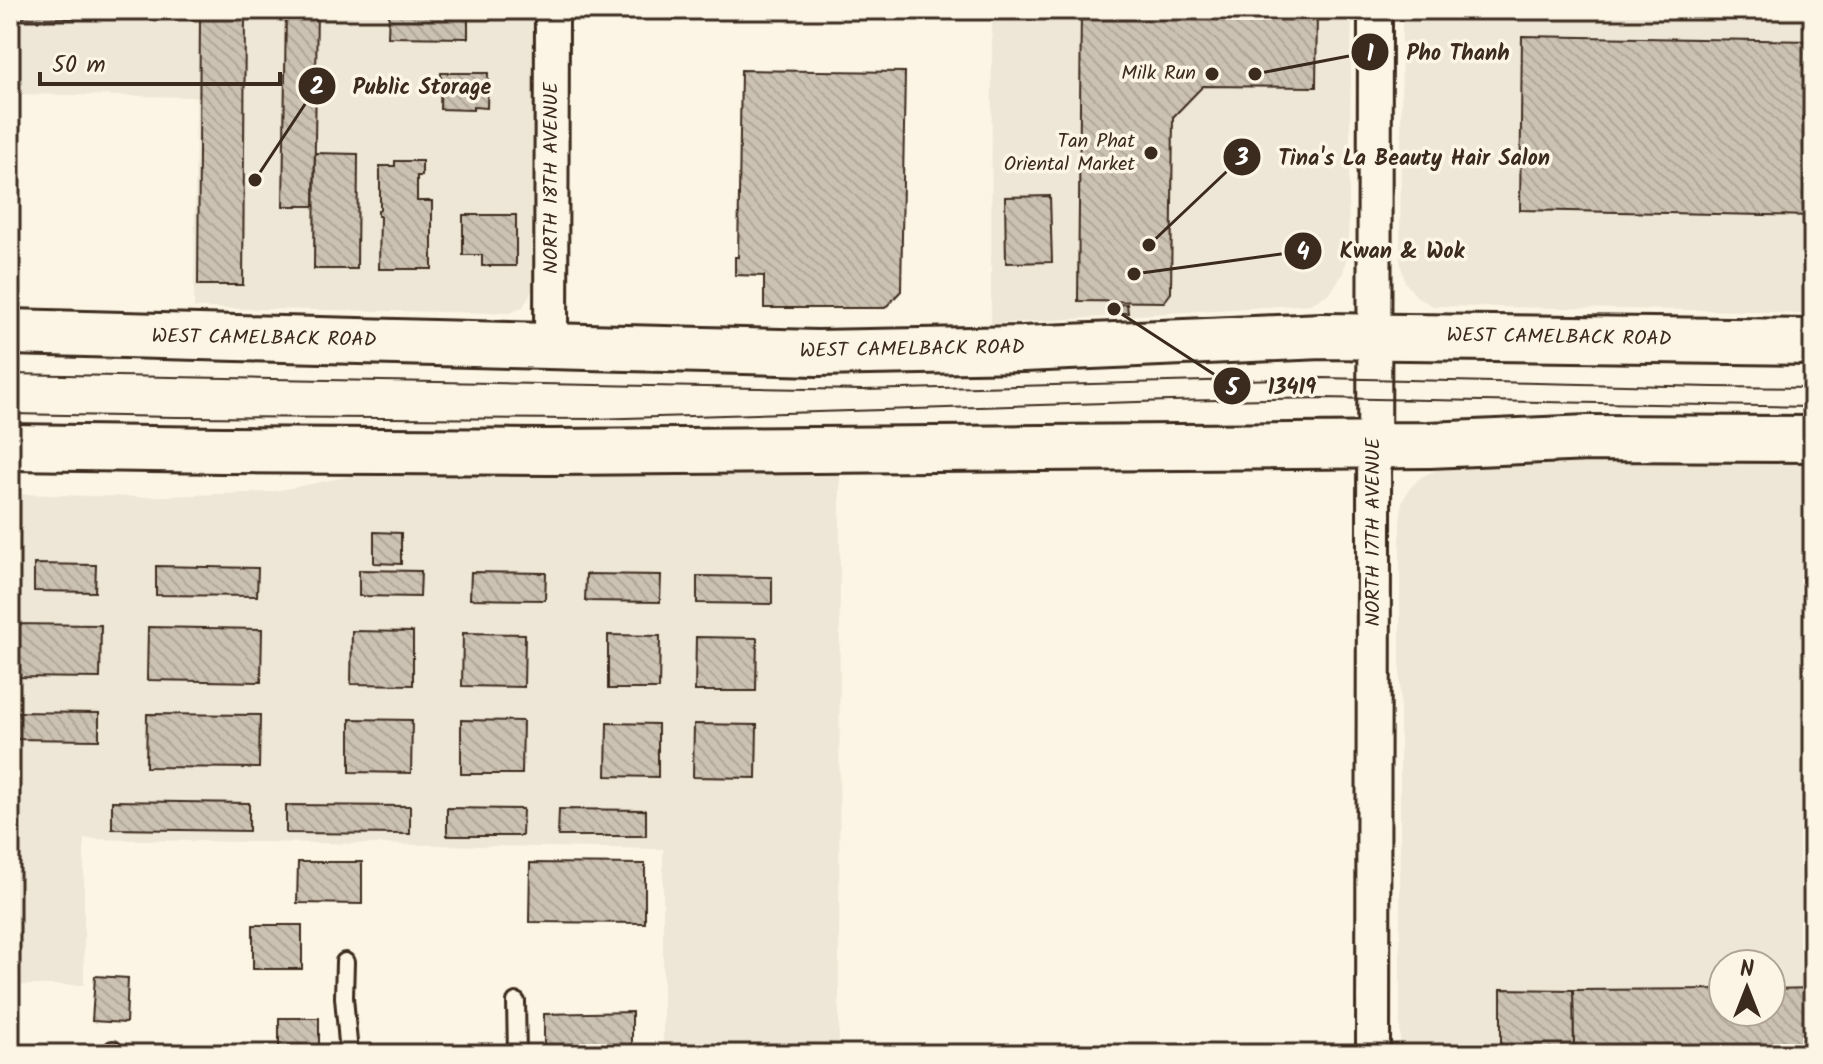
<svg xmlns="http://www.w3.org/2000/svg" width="1823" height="1064" font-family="Kalam,sans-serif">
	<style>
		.built { fill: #eee6d6; fill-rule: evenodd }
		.building { fill: url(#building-back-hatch); stroke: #3b2a1e; stroke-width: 2 }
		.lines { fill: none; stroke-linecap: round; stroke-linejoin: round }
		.lane-casing { stroke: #3b2a1e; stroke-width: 22 }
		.street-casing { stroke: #3b2a1e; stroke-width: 38 }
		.primary-casing { stroke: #3b2a1e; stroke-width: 50 }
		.lane { stroke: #fcf5e5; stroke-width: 16 }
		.street { stroke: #fcf5e5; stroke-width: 32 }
		.primary { stroke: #fcf5e5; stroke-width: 44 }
		.tram { stroke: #3b2a1e; stroke-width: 2 }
		.poi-dot { fill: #3b2a1e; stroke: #fcf5e5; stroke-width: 3 }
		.labels { text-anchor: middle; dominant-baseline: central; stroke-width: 7; stroke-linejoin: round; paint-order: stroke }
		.poi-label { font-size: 20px; fill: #3b2a1e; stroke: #fcf5e5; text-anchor: end }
		.street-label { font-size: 20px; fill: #3b2a1e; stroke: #fcf5e5 }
		.leader { fill: none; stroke: #3b2a1e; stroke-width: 3 }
		.callout-dot { fill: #3b2a1e; stroke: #fcf5e5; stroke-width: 3 }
		.mark-label { font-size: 24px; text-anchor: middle; font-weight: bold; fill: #fff }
		.callout-label { font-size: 22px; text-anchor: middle; font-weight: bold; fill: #3b2a1e; stroke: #fcf5e5; stroke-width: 7; stroke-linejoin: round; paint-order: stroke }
	</style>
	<defs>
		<pattern id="building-back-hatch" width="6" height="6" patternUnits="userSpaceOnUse" patternTransform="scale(2)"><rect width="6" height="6" fill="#ccc2b3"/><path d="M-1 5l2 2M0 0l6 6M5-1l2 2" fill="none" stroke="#b0a79a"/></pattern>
	</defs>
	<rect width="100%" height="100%" fill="#fcf5e5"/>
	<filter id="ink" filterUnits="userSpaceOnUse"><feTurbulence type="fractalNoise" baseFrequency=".0125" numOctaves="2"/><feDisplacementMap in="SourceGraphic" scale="16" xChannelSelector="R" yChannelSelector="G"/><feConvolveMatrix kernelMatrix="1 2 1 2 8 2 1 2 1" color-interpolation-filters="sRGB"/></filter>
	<g filter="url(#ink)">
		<g class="built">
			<path d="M 10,10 L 538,10 L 533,289 L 523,307 L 510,313 L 194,308 L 196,97 L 10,94 Z"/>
			<path d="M 992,10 L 1352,10 L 1348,251 L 1343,273 L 1331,292 L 1311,304 L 991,324 Z"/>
			<path d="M 1402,10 L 1813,10 L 1813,315 L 1754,311 L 1433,306 L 1416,296 L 1405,282 L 1400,261 Z"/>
			<path d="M 1677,460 L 1813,462 L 1813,1054 L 1400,1054 L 1400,524 L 1402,502 L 1410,488 L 1421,477 L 1445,466 L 1464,464 ZM 1723,964 L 1771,964 L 1771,1012 L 1723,1012 Z"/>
			<path d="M 361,474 L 840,475 L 839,1054 L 663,1054 L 663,849 L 84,839 L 84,985 L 10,985 L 10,494 L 141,497 L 270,492 Z"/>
		</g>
		<g class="building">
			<path d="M 10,10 L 195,10 L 195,19 L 10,18 Z"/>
			<path d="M 286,10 L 317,10 L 314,206 L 283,206 Z"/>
			<path d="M 389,10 L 468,10 L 468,38 L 388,37 Z"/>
			<path d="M 1081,10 L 1317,10 L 1316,87 L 1203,86 L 1173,117 L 1171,293 L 1164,302 L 1078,301 Z"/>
			<path d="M 200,16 L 245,16 L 243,285 L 198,285 Z"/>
			<path d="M 1522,36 L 1813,41 L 1813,216 L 1520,210 Z"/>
			<path d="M 741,70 L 905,72 L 901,291 L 885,308 L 764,308 L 764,276 L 735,275 L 735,257 L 738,257 Z"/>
			<path d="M 441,73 L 488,73 L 487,108 L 473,107 L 473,110 L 440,109 Z"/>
			<path d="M 315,153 L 358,154 L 357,269 L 314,269 Z"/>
			<path d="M 395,161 L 422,161 L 422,176 L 417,176 L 417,201 L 432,201 L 432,269 L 379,269 L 380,216 L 378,216 L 378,210 L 380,210 L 380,166 L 395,166 Z"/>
			<path d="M 1050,196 L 1052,262 L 1006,263 L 1005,197 Z"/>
			<path d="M 463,215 L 516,215 L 516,266 L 482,266 L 482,255 L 463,255 Z"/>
			<path d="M 1127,304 L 1128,313 L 1108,313 L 1108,305 Z"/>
			<path d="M 374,532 L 401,533 L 401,564 L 374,563 Z"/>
			<path d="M 34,564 L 96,565 L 95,592 L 34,591 Z"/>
			<path d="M 156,566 L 258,568 L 257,596 L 156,595 Z"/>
			<path d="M 359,570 L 421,571 L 420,597 L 359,596 Z"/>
			<path d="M 471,572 L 546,573 L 545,600 L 470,599 Z"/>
			<path d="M 586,574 L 661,575 L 660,602 L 585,601 Z"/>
			<path d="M 697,576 L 772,577 L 772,604 L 697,603 Z"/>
			<path d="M 10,624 L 101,625 L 100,678 L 10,677 Z"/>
			<path d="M 148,627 L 262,629 L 261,682 L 147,680 Z"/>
			<path d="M 352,631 L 413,632 L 413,685 L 351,684 Z"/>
			<path d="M 463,633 L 525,634 L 524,687 L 462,686 Z"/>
			<path d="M 608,635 L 660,636 L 659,689 L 608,689 Z"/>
			<path d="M 696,637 L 757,638 L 756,691 L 695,691 Z"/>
			<path d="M 10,712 L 99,713 L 99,740 L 10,739 Z"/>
			<path d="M 147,714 L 260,715 L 259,768 L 146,767 Z"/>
			<path d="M 350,719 L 412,720 L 411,773 L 350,772 Z"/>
			<path d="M 461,720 L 523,721 L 522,774 L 461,774 Z"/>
			<path d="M 607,723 L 658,724 L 658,777 L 606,776 Z"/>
			<path d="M 694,724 L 757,725 L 756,778 L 693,777 Z"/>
			<path d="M 112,801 L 249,803 L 249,831 L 112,829 Z"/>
			<path d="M 286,805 L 410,806 L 410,834 L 286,833 Z"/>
			<path d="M 447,808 L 523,809 L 522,836 L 447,836 Z"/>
			<path d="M 559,809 L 646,810 L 646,836 L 558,836 Z"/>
			<path d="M 298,862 L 362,862 L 362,904 L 297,903 Z"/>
			<path d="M 530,863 L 645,864 L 645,923 L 529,922 Z"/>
			<rect x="253" y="925" width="49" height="44"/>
			<path d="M 95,976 L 128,978 L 126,1023 L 92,1021 Z"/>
			<path d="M 1813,988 L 1813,1054 L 1574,1054 L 1573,990 L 1723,989 L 1723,1012 L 1771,1012 L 1771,989 Z"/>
			<path d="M 1501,989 L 1573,990 L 1574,1054 L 1501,1054 Z"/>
			<path d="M 632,1012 L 632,1054 L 544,1054 L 544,1014 Z"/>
			<rect x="279" y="1018" width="40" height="36"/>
		</g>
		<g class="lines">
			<g class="lane-casing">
				<g id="lane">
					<path d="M 345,962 L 344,997 L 349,1054"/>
					<path d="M 516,1002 L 517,1054"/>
					<path d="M 113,1050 L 113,1054"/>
				</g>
			</g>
			<g class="street-casing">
				<g id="street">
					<path d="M 551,346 L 552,10"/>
					<path d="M 1373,1054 L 1375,10"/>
				</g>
			</g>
			<g class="primary-casing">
				<g id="primary">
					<path d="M 10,332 L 817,353 L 1023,349 L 1322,336 L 1813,342"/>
					<path d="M 10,447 L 223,450 L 552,452 L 1429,445 L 1589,438 L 1813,439"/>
				</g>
			</g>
			<use href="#lane" class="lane"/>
			<use href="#street" class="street"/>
			<use href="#primary" class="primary"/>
			<g class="tram">
				<path d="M 10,374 L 863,390 L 1323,378 L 1712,387 L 1813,388"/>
				<path d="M 10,414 L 176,417 L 593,419 L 1170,401 L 1323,398 L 1813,407"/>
			</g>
		</g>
	</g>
	<g class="poi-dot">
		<circle cx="1212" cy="74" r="8"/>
		<circle cx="1151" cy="153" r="8"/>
	</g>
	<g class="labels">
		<g class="poi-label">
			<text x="1196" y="74">Milk Run</text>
			<text x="1135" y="142">Tan Phat<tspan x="1135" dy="23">Oriental Market</tspan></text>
		</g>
		<g class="street-label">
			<text transform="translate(552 178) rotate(-90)">NORTH 18TH AVENUE</text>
			<text transform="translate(1559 338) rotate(1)">WEST CAMELBACK ROAD</text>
			<text transform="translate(264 339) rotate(1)">WEST CAMELBACK ROAD</text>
			<text transform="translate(912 350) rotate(-1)">WEST CAMELBACK ROAD</text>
			<text transform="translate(1374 532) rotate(-90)">NORTH 17TH AVENUE</text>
		</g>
	</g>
	<path class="leader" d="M1255 74L1370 52M255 180L317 86M1149 245L1242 157M1134 274L1303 251M1114 309L1232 386"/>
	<g class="callout-dot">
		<circle cx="1255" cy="74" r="8"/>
		<circle cx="255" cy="180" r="8"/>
		<circle cx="1149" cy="245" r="8"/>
		<circle cx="1134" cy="274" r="8"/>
		<circle cx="1114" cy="309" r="8"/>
		<circle cx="1370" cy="52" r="20"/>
		<circle cx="317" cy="86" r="20"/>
		<circle cx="1242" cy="157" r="20"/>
		<circle cx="1303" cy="251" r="20"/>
		<circle cx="1232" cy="386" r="20"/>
	</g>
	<g class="mark-label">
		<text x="1370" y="61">1</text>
		<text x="317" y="94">2</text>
		<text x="1242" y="165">3</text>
		<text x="1303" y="259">4</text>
		<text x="1232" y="395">5</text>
	</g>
	<g class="callout-label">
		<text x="1458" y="60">Pho Thanh</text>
		<text x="422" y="94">Public Storage</text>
		<text x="1414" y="165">Tina's La Beauty Hair Salon</text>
		<text x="1402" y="258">Kwan &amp; Wok</text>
		<text x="1292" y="394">13419</text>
	</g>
	<rect width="1823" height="1064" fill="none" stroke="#fcf5e5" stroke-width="40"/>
	<rect x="20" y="20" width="1783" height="1024" fill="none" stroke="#3b2a1e" stroke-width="3" filter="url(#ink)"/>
	<g transform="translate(1747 988)"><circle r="38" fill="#fcf5e5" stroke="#afa495" stroke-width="2"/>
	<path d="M0-6L14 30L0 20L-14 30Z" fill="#3b2a1e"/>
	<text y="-12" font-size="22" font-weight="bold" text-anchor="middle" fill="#3b2a1e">N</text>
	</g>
	<path d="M40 72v12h240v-12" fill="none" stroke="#3b2a1e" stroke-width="4"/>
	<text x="52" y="72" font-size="24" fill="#3b2a1e" stroke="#fcf5e5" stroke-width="6" paint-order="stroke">50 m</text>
</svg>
